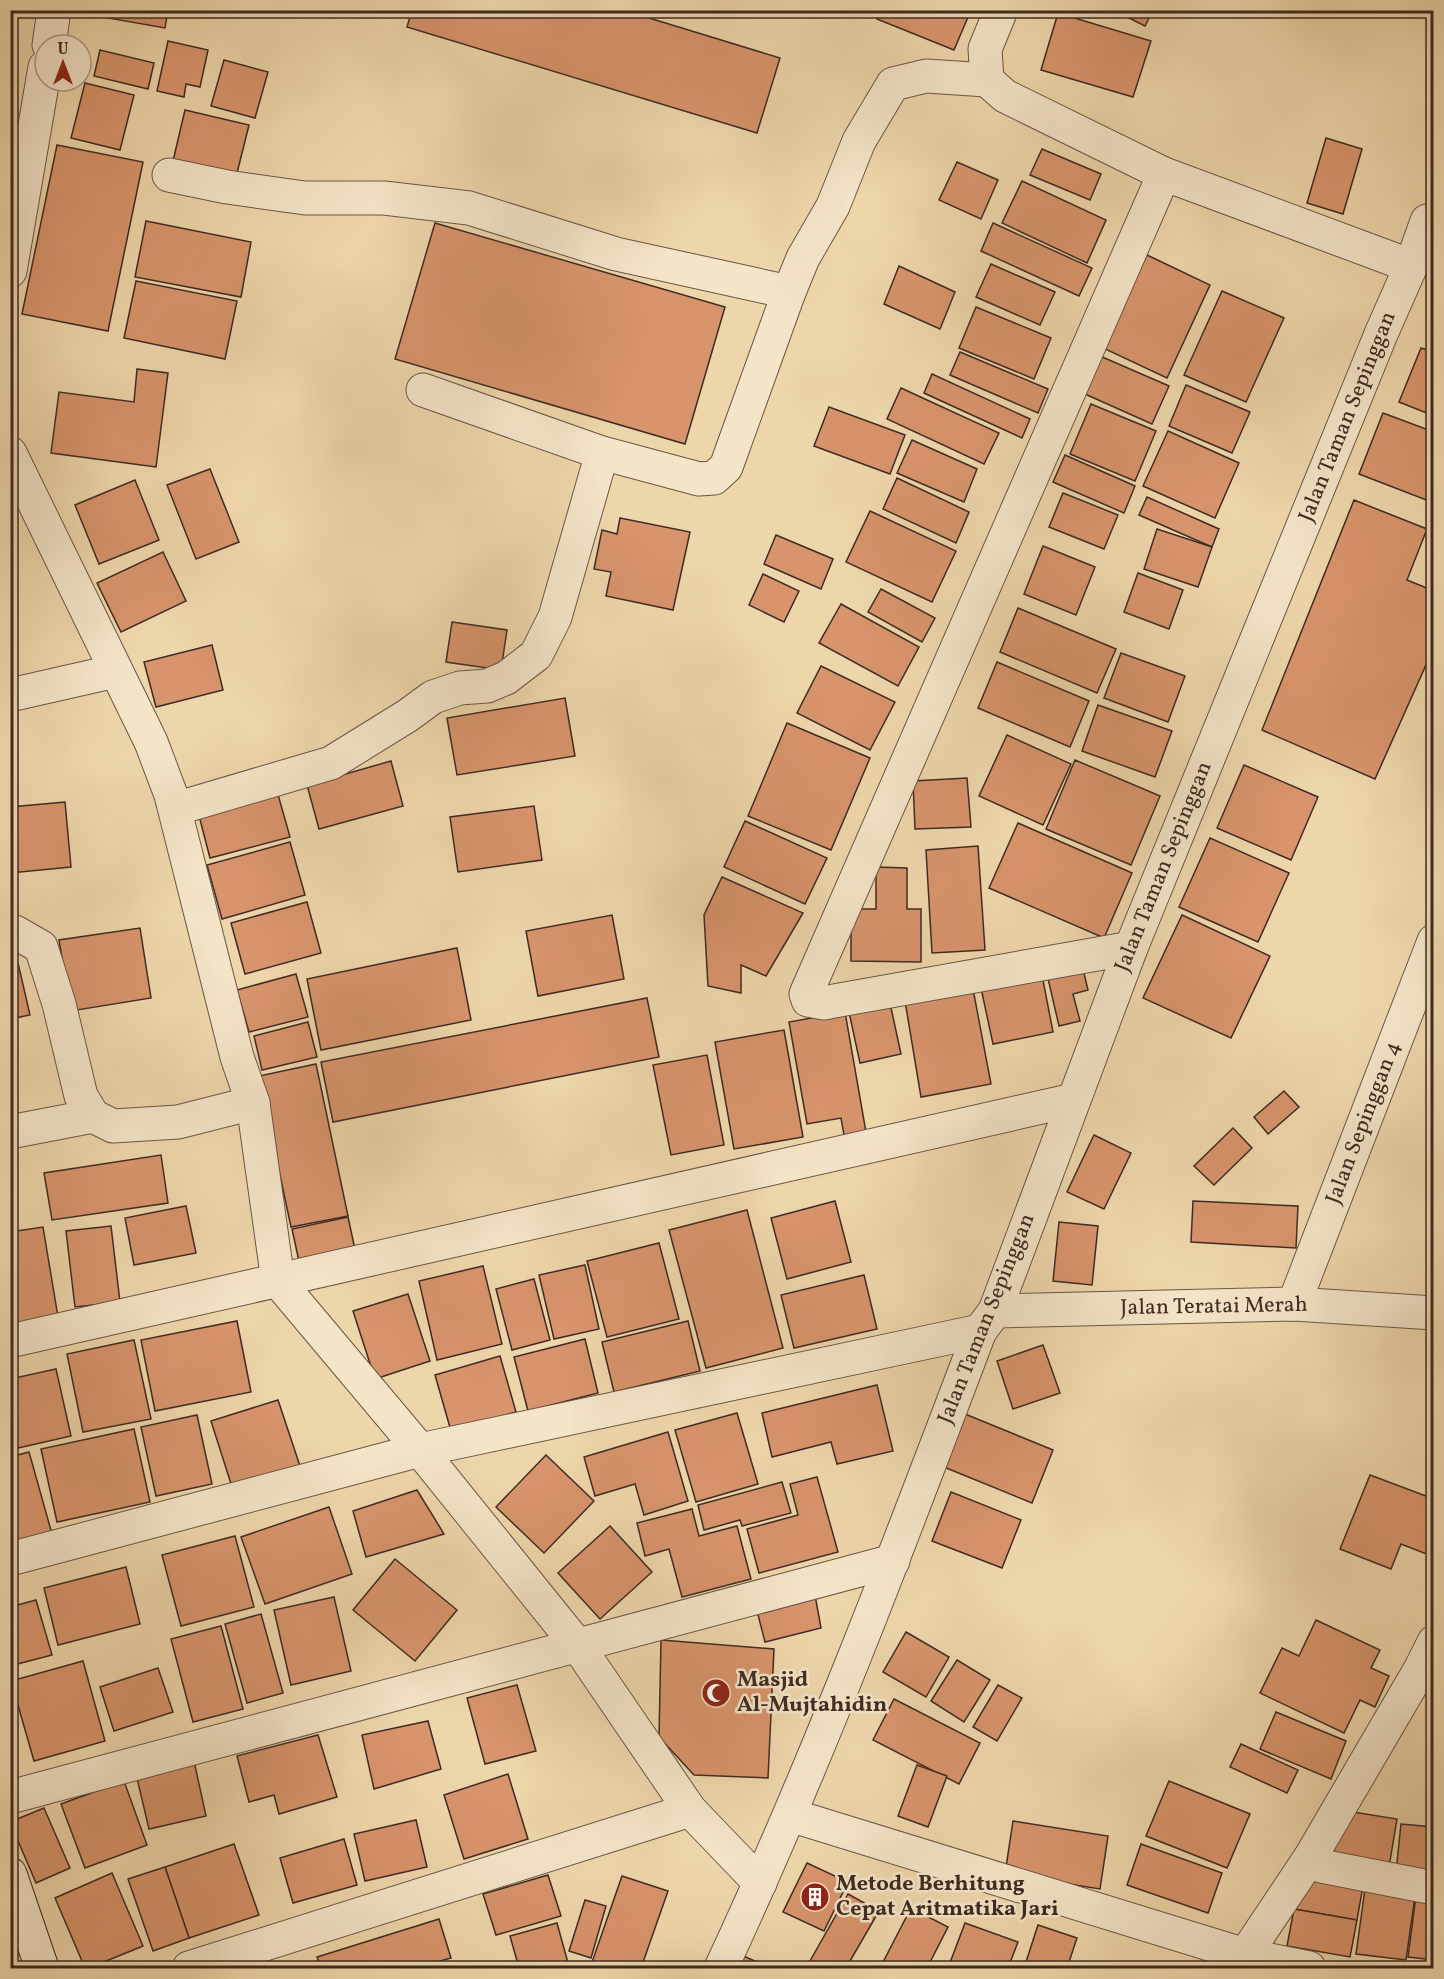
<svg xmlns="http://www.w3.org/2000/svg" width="1444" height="1979" font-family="Vollkorn,serif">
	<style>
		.building { fill: #d8946c; stroke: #3e2b23; stroke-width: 1.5 }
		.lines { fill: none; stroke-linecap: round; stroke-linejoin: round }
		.street-casing { stroke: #6a5645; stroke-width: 35 }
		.secondary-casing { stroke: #3e2b23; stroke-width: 35 }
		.street { stroke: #f4e4c8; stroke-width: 33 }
		.secondary { stroke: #f4e4c8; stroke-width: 33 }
		.labels { text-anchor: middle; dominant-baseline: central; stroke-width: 5; stroke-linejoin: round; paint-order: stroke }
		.street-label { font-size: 22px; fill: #3e2b23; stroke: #f4e4c8 }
		.poi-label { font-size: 22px; font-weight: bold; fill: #3e2b23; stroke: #f4e4c8; text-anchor: start }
	</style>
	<rect width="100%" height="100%" fill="#eed6ab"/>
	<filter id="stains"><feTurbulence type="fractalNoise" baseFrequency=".00333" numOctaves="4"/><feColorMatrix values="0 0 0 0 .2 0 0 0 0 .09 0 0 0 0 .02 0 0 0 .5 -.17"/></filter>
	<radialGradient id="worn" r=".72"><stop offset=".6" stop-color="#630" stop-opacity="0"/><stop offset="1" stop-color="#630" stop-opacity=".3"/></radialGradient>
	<g class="building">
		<path d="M 86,10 L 168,10 L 165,28 L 85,14 Z"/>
		<path d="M 412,10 L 623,10 L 780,58 L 757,133 L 407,27 Z"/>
		<path d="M 880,10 L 971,10 L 954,50 L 877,19 Z"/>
		<path d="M 1113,10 L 1153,10 L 1145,26 Z"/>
		<path d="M 1058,13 L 1151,41 L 1133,97 L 1041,70 Z"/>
		<path d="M 168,41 L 208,50 L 200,87 L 186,84 L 184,97 L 157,91 Z"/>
		<path d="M 100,50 L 154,63 L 148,89 L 94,76 Z"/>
		<path d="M 224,60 L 268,72 L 255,118 L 211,106 Z"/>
		<path d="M 85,83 L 134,95 L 120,150 L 71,138 Z"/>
		<path d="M 185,110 L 249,125 L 236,177 L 173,161 Z"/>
		<path d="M 1326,138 L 1362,149 L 1343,214 L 1307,203 Z"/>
		<path d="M 57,145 L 143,162 L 108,331 L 22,314 Z"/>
		<path d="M 1042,149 L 1101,174 L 1090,200 L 1030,175 Z"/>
		<path d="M 957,162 L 998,180 L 981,219 L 939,200 Z"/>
		<path d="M 1022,181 L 1106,220 L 1087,263 L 1002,223 Z"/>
		<path d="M 146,221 L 251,242 L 241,297 L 135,277 Z"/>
		<path d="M 435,223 L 725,307 L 685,444 L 395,359 Z"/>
		<path d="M 993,223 L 1092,268 L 1079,296 L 981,251 Z"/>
		<path d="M 1147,255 L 1210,285 L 1167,378 L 1103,348 Z"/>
		<path d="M 991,264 L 1055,292 L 1040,325 L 976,297 Z"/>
		<path d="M 899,266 L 955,292 L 940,329 L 884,304 Z"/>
		<path d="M 136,281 L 237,301 L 225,359 L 124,338 Z"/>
		<path d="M 1222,291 L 1284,318 L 1246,402 L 1184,375 Z"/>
		<path d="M 976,307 L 1051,338 L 1034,379 L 959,348 Z"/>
		<path d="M 1421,348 L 1434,352 L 1434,416 L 1399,402 Z"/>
		<path d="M 960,352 L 1048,389 L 1038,413 L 950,375 Z"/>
		<path d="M 1100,356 L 1169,386 L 1152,424 L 1085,394 Z"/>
		<path d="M 137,369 L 168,373 L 156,467 L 51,453 L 59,392 L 134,402 Z"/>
		<path d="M 932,374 L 1030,419 L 1022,438 L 924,393 Z"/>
		<path d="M 1186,385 L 1250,412 L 1232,453 L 1169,426 Z"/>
		<path d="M 901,388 L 999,433 L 984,464 L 887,419 Z"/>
		<path d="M 1091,404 L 1156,431 L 1135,481 L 1070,454 Z"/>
		<path d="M 829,407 L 905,435 L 890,474 L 814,446 Z"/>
		<path d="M 1383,413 L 1434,432 L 1434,503 L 1359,474 Z"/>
		<path d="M 1168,431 L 1239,463 L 1215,518 L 1143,486 Z"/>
		<path d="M 912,440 L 977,469 L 964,502 L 897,473 Z"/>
		<path d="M 1065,455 L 1135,486 L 1124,513 L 1053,482 Z"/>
		<path d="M 210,469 L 239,542 L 196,559 L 167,485 Z"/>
		<path d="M 897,478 L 969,512 L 956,543 L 883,509 Z"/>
		<path d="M 135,480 L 159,540 L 99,564 L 75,505 Z"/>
		<path d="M 1063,493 L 1118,515 L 1104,549 L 1049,527 Z"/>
		<path d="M 1147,497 L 1219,529 L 1212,547 L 1139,515 Z"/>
		<path d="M 1354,500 L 1427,529 L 1407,580 L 1434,591 L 1434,647 L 1375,779 L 1262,730 Z"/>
		<path d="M 870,511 L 956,551 L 932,602 L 846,562 Z"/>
		<path d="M 620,518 L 690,532 L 673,610 L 606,596 L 611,572 L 594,569 L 602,530 L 617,534 Z"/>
		<path d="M 1157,529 L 1212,547 L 1198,587 L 1144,569 Z"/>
		<path d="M 776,535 L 833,559 L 821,589 L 764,564 Z"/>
		<path d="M 1043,546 L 1095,567 L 1076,615 L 1024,594 Z"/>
		<path d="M 163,552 L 186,601 L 121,632 L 97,583 Z"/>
		<path d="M 1138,573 L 1183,590 L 1169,629 L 1124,612 Z"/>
		<path d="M 763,574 L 799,591 L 784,622 L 749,605 Z"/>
		<path d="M 881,589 L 935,618 L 922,642 L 868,612 Z"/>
		<path d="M 841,604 L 919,647 L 898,686 L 819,643 Z"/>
		<path d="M 1018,608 L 1116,649 L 1097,693 L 1000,652 Z"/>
		<path d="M 452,622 L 507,630 L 501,670 L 446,662 Z"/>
		<path d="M 212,645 L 223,690 L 156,707 L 144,662 Z"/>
		<path d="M 1121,653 L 1185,676 L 1168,722 L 1104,698 Z"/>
		<path d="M 997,662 L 1089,701 L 1070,747 L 978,708 Z"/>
		<path d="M 821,666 L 895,702 L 870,750 L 797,713 Z"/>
		<path d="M 565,698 L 575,756 L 457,775 L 447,718 Z"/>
		<path d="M 1098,705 L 1172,731 L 1155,777 L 1082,751 Z"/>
		<path d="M 787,723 L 870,758 L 831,850 L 748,816 Z"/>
		<path d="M 1007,735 L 1071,764 L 1043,825 L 979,796 Z"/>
		<path d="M 1075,760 L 1160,796 L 1131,865 L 1046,829 Z"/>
		<path d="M 391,761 L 403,806 L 319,829 L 307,785 Z"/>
		<path d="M 1244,765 L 1318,797 L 1291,860 L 1217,828 Z"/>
		<path d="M 967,778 L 971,827 L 915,829 L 913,781 Z"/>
		<path d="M 277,791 L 290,837 L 210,858 L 198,812 Z"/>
		<path d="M 65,802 L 71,867 L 10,873 L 10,807 Z"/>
		<path d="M 534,806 L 542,860 L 458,872 L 450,817 Z"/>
		<path d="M 745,821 L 827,858 L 805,904 L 724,867 Z"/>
		<path d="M 1018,823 L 1132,873 L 1104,938 L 989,888 Z"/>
		<path d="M 1210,838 L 1289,873 L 1258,942 L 1179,907 Z"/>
		<path d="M 290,842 L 305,895 L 222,919 L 207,865 Z"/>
		<path d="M 978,846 L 985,950 L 932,953 L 926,850 Z"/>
		<path d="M 876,867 L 907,868 L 907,909 L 921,909 L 921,962 L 851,961 L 851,909 L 876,909 Z"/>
		<path d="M 722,877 L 803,913 L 766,976 L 741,965 L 741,993 L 708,986 L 704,915 Z"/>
		<path d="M 307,902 L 321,953 L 245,974 L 231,923 Z"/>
		<path d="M 612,915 L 624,979 L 538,996 L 526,931 Z"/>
		<path d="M 1182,915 L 1270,956 L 1231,1038 L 1143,998 Z"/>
		<path d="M 140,928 L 151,998 L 71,1011 L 59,940 Z"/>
		<path d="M 457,948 L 471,1020 L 321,1050 L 307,979 Z"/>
		<path d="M 18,963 L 30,1015 L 10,1019 L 10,964 Z"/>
		<path d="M 1082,965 L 1088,990 L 1073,994 L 1080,1021 L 1059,1026 L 1047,974 Z"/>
		<path d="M 296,974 L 308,1017 L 249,1032 L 237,990 Z"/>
		<path d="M 1042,975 L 1053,1032 L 993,1044 L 981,988 Z"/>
		<path d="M 973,989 L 991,1084 L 921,1097 L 905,1001 Z"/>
		<path d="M 647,998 L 659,1057 L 333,1122 L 321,1062 Z"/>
		<path d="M 890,1003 L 901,1054 L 860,1063 L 849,1012 Z"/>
		<path d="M 845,1012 L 866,1132 L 844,1135 L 841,1118 L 807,1124 L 789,1022 Z"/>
		<path d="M 308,1022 L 317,1057 L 262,1070 L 254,1036 Z"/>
		<path d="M 784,1030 L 803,1137 L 734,1149 L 715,1042 Z"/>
		<path d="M 707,1055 L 724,1145 L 671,1155 L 653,1065 Z"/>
		<path d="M 316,1064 L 348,1216 L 291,1227 L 259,1076 Z"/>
		<path d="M 1284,1091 L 1299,1107 L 1268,1134 L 1254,1117 Z"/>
		<path d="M 1233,1128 L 1252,1148 L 1214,1185 L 1194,1166 Z"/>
		<path d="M 1094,1135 L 1131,1153 L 1104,1209 L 1067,1192 Z"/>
		<path d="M 161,1155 L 168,1203 L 52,1220 L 44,1173 Z"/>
		<path d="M 835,1201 L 851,1262 L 787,1279 L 771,1218 Z"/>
		<path d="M 1193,1201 L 1298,1206 L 1296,1248 L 1191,1242 Z"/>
		<path d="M 186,1206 L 196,1253 L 134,1265 L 125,1218 Z"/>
		<path d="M 747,1210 L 783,1348 L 706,1368 L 669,1230 Z"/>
		<path d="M 348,1217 L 356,1254 L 300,1266 L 292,1229 Z"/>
		<path d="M 1059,1222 L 1098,1226 L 1092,1285 L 1053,1281 Z"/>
		<path d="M 111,1226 L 120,1302 L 75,1307 L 66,1231 Z"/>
		<path d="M 43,1227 L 58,1317 L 10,1325 L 10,1232 Z"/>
		<path d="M 659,1243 L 679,1319 L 607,1337 L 587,1261 Z"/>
		<path d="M 585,1265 L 599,1329 L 554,1339 L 539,1275 Z"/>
		<path d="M 483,1266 L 502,1344 L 437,1360 L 419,1281 Z"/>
		<path d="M 864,1275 L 877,1329 L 794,1348 L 781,1295 Z"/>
		<path d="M 534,1279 L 550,1340 L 512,1350 L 496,1289 Z"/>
		<path d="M 408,1294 L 430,1361 L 375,1379 L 353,1311 Z"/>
		<path d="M 237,1321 L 251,1392 L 155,1411 L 141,1340 Z"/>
		<path d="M 688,1321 L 700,1371 L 614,1392 L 602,1342 Z"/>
		<path d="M 585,1339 L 598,1393 L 528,1411 L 514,1357 Z"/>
		<path d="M 134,1340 L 151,1419 L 83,1432 L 67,1354 Z"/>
		<path d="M 1043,1345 L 1060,1393 L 1013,1409 L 997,1361 Z"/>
		<path d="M 500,1356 L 516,1412 L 451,1431 L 435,1375 Z"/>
		<path d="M 56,1369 L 71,1436 L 18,1448 L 10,1414 L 10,1379 Z"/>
		<path d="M 877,1385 L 893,1451 L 837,1464 L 831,1442 L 772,1457 L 762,1413 Z"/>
		<path d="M 278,1400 L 300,1466 L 232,1487 L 211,1421 Z"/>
		<path d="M 737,1413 L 758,1484 L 696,1502 L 675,1430 Z"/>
		<path d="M 965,1414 L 1053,1450 L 1032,1503 L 944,1467 Z"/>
		<path d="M 197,1415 L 212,1484 L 156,1496 L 141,1427 Z"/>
		<path d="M 134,1429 L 150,1502 L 57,1522 L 41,1449 Z"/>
		<path d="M 668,1432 L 688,1501 L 644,1515 L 635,1484 L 595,1496 L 584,1457 Z"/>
		<path d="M 29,1452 L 52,1534 L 10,1545 L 10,1457 Z"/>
		<path d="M 546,1455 L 594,1501 L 544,1553 L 496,1507 Z"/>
		<path d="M 1370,1475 L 1434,1499 L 1434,1557 L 1401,1544 L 1391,1569 L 1340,1549 Z"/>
		<path d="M 817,1477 L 838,1552 L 759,1573 L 747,1529 L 798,1515 L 790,1484 Z"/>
		<path d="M 782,1482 L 791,1513 L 742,1526 L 740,1520 L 704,1530 L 698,1505 Z"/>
		<path d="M 417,1490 L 444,1534 L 366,1557 L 353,1511 Z"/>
		<path d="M 951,1492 L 1021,1520 L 1002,1568 L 932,1541 Z"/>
		<path d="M 329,1507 L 352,1574 L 265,1604 L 241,1537 Z"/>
		<path d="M 692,1509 L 699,1536 L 737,1526 L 751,1579 L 682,1597 L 669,1549 L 645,1556 L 637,1523 Z"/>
		<path d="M 610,1526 L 652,1572 L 600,1619 L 558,1573 Z"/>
		<path d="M 235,1536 L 254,1607 L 181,1626 L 162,1555 Z"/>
		<path d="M 395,1559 L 457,1610 L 415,1661 L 353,1610 Z"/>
		<path d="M 126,1567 L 140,1624 L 58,1645 L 44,1588 Z"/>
		<path d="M 815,1595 L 821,1628 L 765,1642 L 756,1607 Z"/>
		<path d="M 334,1597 L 351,1671 L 291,1685 L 274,1610 Z"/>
		<path d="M 36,1600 L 52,1655 L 10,1666 L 10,1607 Z"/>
		<path d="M 261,1614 L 283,1693 L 247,1703 L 225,1624 Z"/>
		<path d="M 1316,1620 L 1380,1650 L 1371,1668 L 1389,1676 L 1375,1707 L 1360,1700 L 1344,1733 L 1260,1693 L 1282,1648 L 1299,1656 Z"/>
		<path d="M 221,1626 L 243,1709 L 193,1722 L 171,1639 Z"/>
		<path d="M 906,1632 L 949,1657 L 926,1697 L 883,1672 Z"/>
		<path d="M 661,1640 L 774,1649 L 768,1778 L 694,1775 L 659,1737 Z"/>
		<path d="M 957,1660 L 990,1680 L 964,1722 L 931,1701 Z"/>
		<path d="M 83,1661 L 105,1741 L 34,1761 L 11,1681 Z"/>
		<path d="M 158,1668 L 173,1712 L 114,1731 L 100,1687 Z"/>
		<path d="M 517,1685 L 536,1751 L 485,1764 L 467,1698 Z"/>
		<path d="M 998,1685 L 1022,1698 L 997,1741 L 973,1727 Z"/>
		<path d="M 894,1699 L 980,1743 L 959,1784 L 873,1740 Z"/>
		<path d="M 1276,1712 L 1346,1741 L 1331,1779 L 1260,1749 Z"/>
		<path d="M 428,1721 L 441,1769 L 374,1789 L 362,1735 Z"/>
		<path d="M 318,1735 L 337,1797 L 279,1814 L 274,1795 L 249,1802 L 237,1756 Z"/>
		<path d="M 1241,1744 L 1298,1770 L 1287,1793 L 1230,1767 Z"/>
		<path d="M 194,1761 L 206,1816 L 149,1829 L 136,1774 Z"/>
		<path d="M 917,1765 L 947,1776 L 928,1827 L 898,1816 Z"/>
		<path d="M 508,1774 L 528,1839 L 464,1859 L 444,1795 Z"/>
		<path d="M 124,1781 L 147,1845 L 85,1868 L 61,1804 Z"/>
		<path d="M 1169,1781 L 1250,1814 L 1227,1868 L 1146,1836 Z"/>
		<path d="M 44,1808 L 70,1868 L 36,1883 L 10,1822 Z"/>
		<path d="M 1341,1810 L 1397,1819 L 1388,1873 L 1332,1864 Z"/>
		<path d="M 416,1820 L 427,1867 L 365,1881 L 354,1834 Z"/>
		<path d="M 1013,1821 L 1108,1836 L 1100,1889 L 1005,1874 Z"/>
		<path d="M 1401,1824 L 1434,1827 L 1434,1868 L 1430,1875 L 1396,1872 Z"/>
		<path d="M 344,1839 L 357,1885 L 293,1903 L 280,1858 Z"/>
		<path d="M 234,1844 L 259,1915 L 189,1938 L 165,1867 Z"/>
		<path d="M 1141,1844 L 1222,1873 L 1208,1913 L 1127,1885 Z"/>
		<path d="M 807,1863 L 848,1882 L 824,1931 L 783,1912 Z"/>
		<path d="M 165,1867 L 189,1938 L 153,1951 L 128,1879 Z"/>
		<path d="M 112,1873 L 143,1946 L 89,1968 L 85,1968 L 55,1898 Z"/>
		<path d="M 548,1875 L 561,1916 L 496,1935 L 483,1894 Z"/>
		<path d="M 1299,1875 L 1363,1886 L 1357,1920 L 1294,1909 Z"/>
		<path d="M 622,1876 L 668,1891 L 641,1968 L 590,1968 Z"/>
		<path d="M 1365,1889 L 1415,1896 L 1406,1960 L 1356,1954 Z"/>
		<path d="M 848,1894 L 879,1911 L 846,1968 L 806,1968 Z"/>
		<path d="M 1416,1896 L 1434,1899 L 1434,1960 L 1408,1957 Z"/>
		<path d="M 585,1900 L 606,1906 L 591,1958 L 569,1951 Z"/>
		<path d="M 911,1908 L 948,1927 L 927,1968 L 880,1968 Z"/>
		<path d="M 1294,1909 L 1357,1920 L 1350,1957 L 1287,1946 Z"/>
		<path d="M 439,1919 L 451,1958 L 415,1968 L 321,1968 L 317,1957 Z"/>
		<path d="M 557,1923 L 568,1963 L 549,1968 L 519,1968 L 510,1936 Z"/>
		<path d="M 965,1923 L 1018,1942 L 1008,1968 L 948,1968 Z"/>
		<path d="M 1038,1925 L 1077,1938 L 1067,1968 L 1024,1968 Z"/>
		<path d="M 741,1955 L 771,1968 L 735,1968 Z"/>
	</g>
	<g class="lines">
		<g class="street-casing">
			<g id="street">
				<path d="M 1001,10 L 985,49 L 987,80 L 1005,96 L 1164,174 L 1411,266"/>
				<path d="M 49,45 L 54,10"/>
				<path d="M 169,175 L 227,187 L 305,198 L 384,198 L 469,208 L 616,254 L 789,292 L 803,258 L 833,206 L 859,141 L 893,84 L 926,76 L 987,80"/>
				<path d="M 10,271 L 45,67"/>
				<path d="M 423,390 L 602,453 L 699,479 L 714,478 L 726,467 L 789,292"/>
				<path d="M 10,453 L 151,742 L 171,795 L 237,1057 L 253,1103 L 278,1281 L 420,1450 L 578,1646 L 690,1810 L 760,1883"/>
				<path d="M 10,695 L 116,671"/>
				<path d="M 175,809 L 331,763 L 407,716 L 433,697 L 460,688 L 487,686 L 506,678 L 536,655 L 555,617 L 602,453"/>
				<path d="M 10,932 L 15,932 L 41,947 L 59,1004 L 81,1096 L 93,1116 L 113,1126 L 178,1122 L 253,1103"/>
				<path d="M 1131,948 L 834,1001 L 824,1003 L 808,1000 L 806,994 L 1164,174"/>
				<path d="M 10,1132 L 93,1116"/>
				<path d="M 1294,1304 L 1434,941"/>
				<path d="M 995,1311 L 1294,1304 L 1434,1313"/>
				<path d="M 10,1341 L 1073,1100"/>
				<path d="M 10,1559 L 420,1450 L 980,1331"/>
				<path d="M 1434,1642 L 1421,1668 L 1310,1858 L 1321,1866 L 1434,1888"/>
				<path d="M 10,1797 L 893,1561"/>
				<path d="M 790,1815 L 1245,1955 L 1310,1858"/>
				<path d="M 1245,1955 L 1309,1968"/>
				<path d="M 189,1968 L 690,1810"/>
				<path d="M 721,1968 C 818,1760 899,1545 980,1331 L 995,1311 L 1131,948 L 1381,334 L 1411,266 L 1427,221"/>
			</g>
		</g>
		<g class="secondary-casing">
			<path id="secondary" d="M 10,1874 L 42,1968"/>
		</g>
		<use href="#street" class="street"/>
		<use href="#secondary" class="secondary"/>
	</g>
	<defs>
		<g id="mosque-disc" transform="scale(1.5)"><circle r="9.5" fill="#8f2418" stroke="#f4e4c8"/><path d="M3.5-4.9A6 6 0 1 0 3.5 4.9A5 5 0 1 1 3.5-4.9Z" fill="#fff"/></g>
		<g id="building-disc" transform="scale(1.5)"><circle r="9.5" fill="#8f2418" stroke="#f4e4c8"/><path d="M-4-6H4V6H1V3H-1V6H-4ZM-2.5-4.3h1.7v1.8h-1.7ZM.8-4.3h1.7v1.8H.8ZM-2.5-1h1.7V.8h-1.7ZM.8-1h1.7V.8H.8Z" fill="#fff"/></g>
	</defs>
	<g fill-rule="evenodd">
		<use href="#mosque-disc" x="716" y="1693"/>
		<use href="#building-disc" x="815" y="1897"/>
	</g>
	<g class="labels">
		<g class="street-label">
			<text transform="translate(1348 417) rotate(-68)">Jalan Taman Sepinggan</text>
			<text transform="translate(1164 867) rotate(-68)">Jalan Taman Sepinggan</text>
			<text transform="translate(1364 1123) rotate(-69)">Jalan Sepinggan 4</text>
			<text transform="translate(1214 1307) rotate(-1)">Jalan Teratai Merah</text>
			<text transform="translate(987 1319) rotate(-68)">Jalan Taman Sepinggan</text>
		</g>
		<g class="poi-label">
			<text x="737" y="1680">Masjid<tspan x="737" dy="25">Al-Mujtahidin</tspan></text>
			<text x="836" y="1884">Metode Berhitung<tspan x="836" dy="25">Cepat Aritmatika Jari</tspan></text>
		</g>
	</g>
	<rect width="1444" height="1979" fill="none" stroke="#eed6ab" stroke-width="36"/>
	<rect x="12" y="12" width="1420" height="1955" fill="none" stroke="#3e2b23" stroke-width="3"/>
	<rect x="18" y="18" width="1408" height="1943" fill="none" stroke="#3e2b23" stroke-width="1.5"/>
	<g transform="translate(63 63)"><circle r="28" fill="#f4e4c8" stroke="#ab9a86" stroke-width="1.5"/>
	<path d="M0-4.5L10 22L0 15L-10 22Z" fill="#8f2418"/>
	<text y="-9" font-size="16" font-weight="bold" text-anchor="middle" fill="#3e2b23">U</text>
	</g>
	<rect width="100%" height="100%" filter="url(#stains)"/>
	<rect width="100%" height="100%" fill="url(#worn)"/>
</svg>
